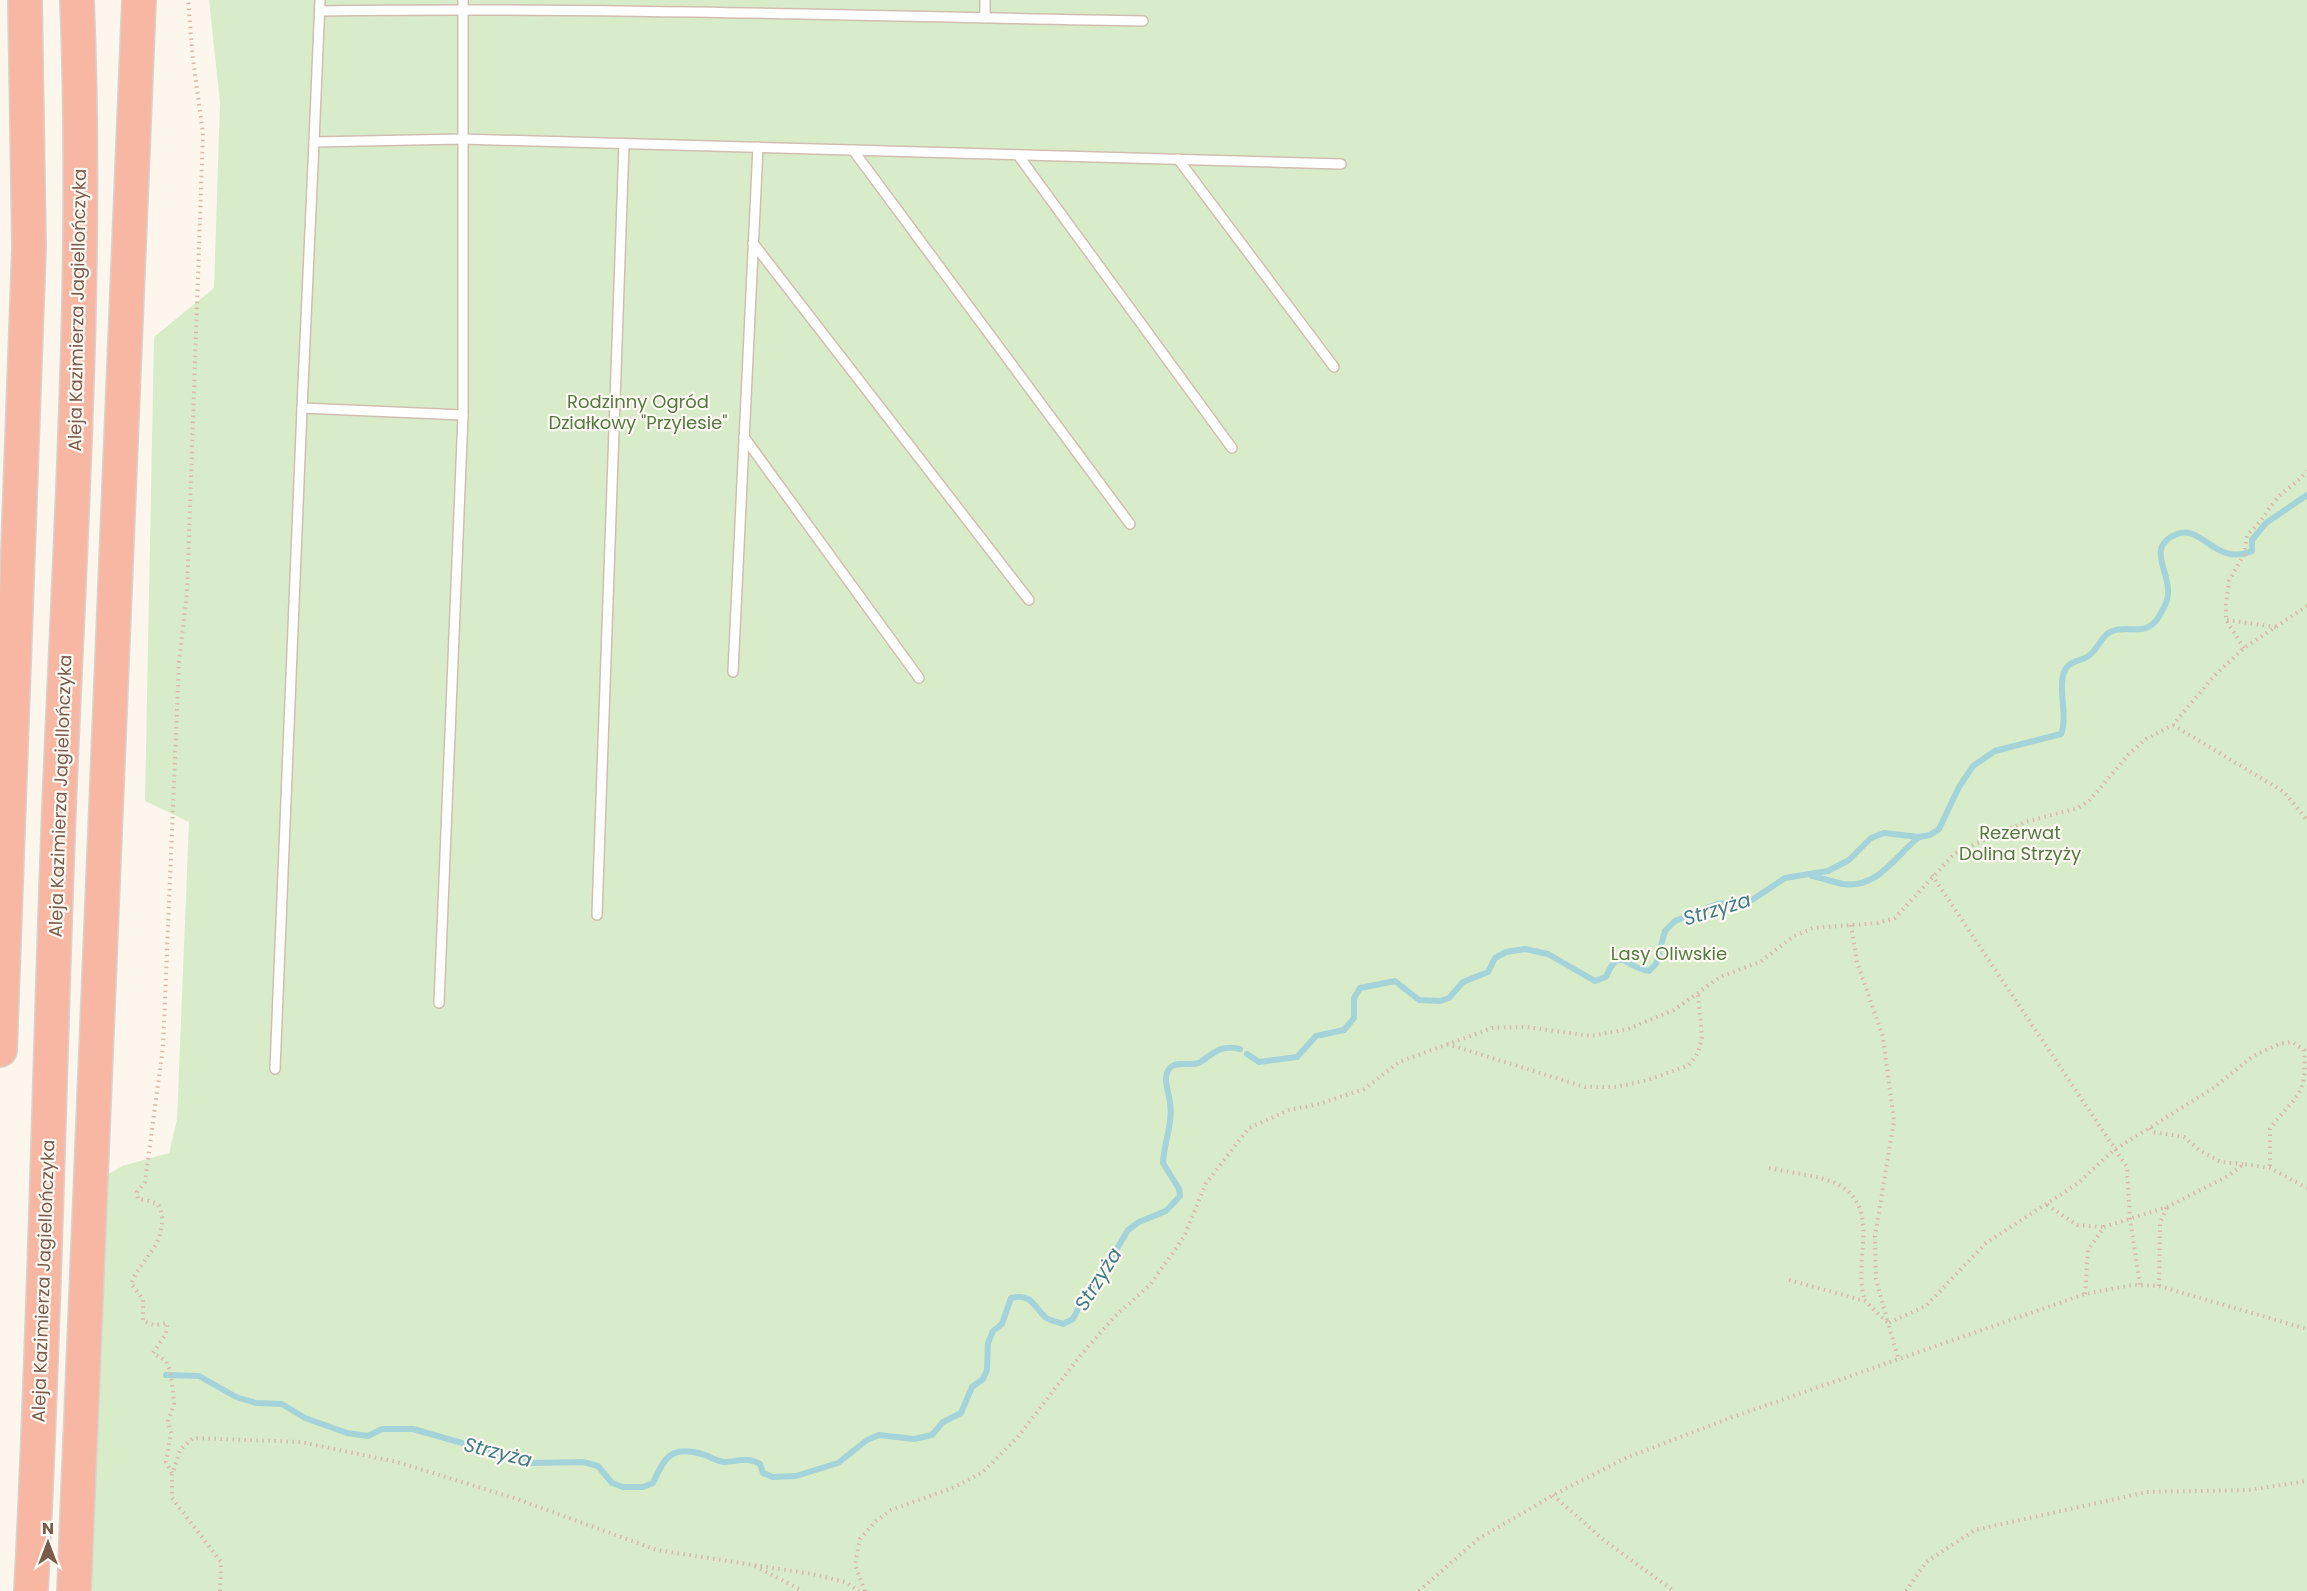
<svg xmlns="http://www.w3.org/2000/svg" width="2307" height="1591" font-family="Poppins,sans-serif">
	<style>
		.green { fill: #d8ecc9 }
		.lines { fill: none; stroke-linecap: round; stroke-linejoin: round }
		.stream { stroke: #a5d3da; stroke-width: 6 }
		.lane-casing { stroke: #d1beb0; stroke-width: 12 }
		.highway-casing { stroke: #dad1cd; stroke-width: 36 }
		.path { stroke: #d9b8a5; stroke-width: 4; stroke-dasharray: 1.5 4.5; stroke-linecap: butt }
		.lane { stroke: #fff; stroke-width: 9 }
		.highway { stroke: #f7b7a3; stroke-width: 33 }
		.labels { text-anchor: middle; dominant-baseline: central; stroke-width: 4.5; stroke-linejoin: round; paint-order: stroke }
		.street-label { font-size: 18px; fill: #7a5c4d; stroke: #fffaf3 }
		.park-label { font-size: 18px; fill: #537a41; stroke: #fffaf3 }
		.water-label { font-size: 20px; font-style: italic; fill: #437c86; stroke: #fffaf3 }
	</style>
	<rect width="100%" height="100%" fill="#fdf6ec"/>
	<path class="green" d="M 209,0 L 2307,0 L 2307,1591 L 86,1591 L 102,1178 L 122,1166 L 169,1153 L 177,1120 L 189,822 L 145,801 L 154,337 L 214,288 L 220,103 Z"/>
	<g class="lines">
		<g class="stream">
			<path d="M 1812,876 C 1822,878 1833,882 1843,884 C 1878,889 1895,856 1919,837"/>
			<path d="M 1247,1054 L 1259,1062 L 1297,1057 L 1316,1036 L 1344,1030 L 1354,1018 L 1354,998 L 1360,988 L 1395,981 L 1419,1000 L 1440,1001 L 1449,998 L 1463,982 L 1488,972 L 1495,958 L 1506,952 L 1525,949 L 1548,954 L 1595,981 L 1606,977 C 1620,944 1625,968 1649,971 L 1656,964 L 1665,931 L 1675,921 L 1717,904 L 1752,900 L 1785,878 L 1828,871 L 1849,860 L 1871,838 L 1884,833 L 1919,837 L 1930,835 L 1939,829 L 1959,787 L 1973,766 L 1995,751 L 2061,734 C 2069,715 2055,681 2067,667 C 2073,660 2080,661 2087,657 C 2098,651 2101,635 2112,631 C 2132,624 2148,640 2162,611 C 2165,606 2168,598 2168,593 C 2170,571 2145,547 2177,534 C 2202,524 2216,567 2252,551 L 2252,540 L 2266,523 L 2307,495"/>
			<path d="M 166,1375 L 199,1376 L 236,1397 L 256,1403 L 282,1404 L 305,1418 L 347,1433 L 368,1436 L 382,1429 L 413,1429 L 532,1463 L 583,1462 L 598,1466 L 612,1483 L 623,1487 L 643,1487 L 653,1483 C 664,1458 671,1445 702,1454 C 709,1456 716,1461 724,1462 C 737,1462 748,1456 760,1464 L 763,1473 L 773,1477 L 796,1476 L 838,1463 L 867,1440 L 879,1435 L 914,1439 L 932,1435 L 943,1422 L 961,1413 L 972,1387 L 983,1379 L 987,1370 L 988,1343 L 993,1331 L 1002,1324 L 1011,1298 C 1031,1293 1033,1305 1045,1317 C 1050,1321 1058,1322 1063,1324 L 1073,1319 L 1086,1293 L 1102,1274 L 1128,1230 L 1139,1222 L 1166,1211 L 1180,1196 L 1179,1189 L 1163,1163 C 1164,1142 1173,1124 1170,1103 C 1169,1092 1161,1075 1171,1067 C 1180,1060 1193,1068 1202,1061 C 1216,1051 1222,1045 1240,1049"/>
		</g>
		<g class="lane-casing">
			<g id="lane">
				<path d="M 985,0 L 985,18"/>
				<path d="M 321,11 C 595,7 869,16 1143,21"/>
				<path d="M 314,142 L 320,0"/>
				<path d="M 853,150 L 1130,524"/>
				<path d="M 1018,155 L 1232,448"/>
				<path d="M 1178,159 L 1334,367"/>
				<path d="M 753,243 L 1029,600"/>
				<path d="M 302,408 L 314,142 L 461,139 L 1341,164"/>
				<path d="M 744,437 L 919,678"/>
				<path d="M 733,672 L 758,147"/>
				<path d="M 597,915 L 624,144"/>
				<path d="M 439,1003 L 463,415"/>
				<path d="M 275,1069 L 302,408 L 463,415 L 463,0"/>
			</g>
		</g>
		<g class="highway-casing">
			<g id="highway">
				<path d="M 0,1050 L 29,247 L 25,0"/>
				<path d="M 31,1591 C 45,1330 49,1069 59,808 C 70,539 88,269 77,0"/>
				<path d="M 74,1591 L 139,0"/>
			</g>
		</g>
		<g class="path">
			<path d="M 2227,620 L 2276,627"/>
			<path d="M 2244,648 L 2226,620 L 2226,604 L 2229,581 L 2244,554 L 2247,535 C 2262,522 2264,514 2275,501 C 2283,490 2297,484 2307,471"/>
			<path d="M 2173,725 L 2284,792 L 2307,820"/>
			<path d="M 1932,875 L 2127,1167 L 2130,1218 L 2140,1285"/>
			<path d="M 1851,925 L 1857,962 L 1883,1037 L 1894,1121 L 1875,1236 L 1876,1279 L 1888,1323 L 1926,1306 L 1986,1243 L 2077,1184 L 2114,1150 L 2215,1087 L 2253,1056 L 2279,1044 L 2292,1042 L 2304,1050 C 2307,1101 2296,1092 2270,1129 L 2270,1168"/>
			<path d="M 1447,1044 L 1585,1087 L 1616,1087 L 1648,1080 L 1689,1065 L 1698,1053 L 1702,1037 L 1698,994"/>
			<path d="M 2150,1128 L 2153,1132 L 2184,1137 L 2199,1150 L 2221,1162 L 2243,1164"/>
			<path d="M 1769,1168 C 1820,1179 1868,1175 1863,1242 C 1862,1263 1859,1280 1865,1301"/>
			<path d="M 2047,1205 L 2077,1225 L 2103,1227"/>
			<path d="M 1789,1280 L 1865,1301 L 1888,1323 L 1899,1361"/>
			<path d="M 2159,1286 L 2160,1223 L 2167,1207"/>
			<path d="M 2085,1294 L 2088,1250 L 2104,1227 L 2167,1207 L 2228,1176 L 2244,1164 L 2270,1168 L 2307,1188"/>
			<path d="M 172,1473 L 166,1462 L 171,1433 L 168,1421 L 174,1404 L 171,1373 L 166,1361 L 153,1353 L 166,1334 L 167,1323 L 154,1325 L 143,1321 L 143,1299 L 131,1284 C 142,1257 163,1248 162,1217 C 161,1212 161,1207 157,1204 C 152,1201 144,1200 138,1199 L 137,1192 L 145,1182 L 163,1047 L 179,662 L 187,593 L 203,133 L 193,60 L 188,0"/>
			<path d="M 1553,1495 L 1605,1541 L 1674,1591"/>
			<path d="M 755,1566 L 803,1591"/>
			<path d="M 220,1591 L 221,1562 L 172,1498 L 172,1475 L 180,1450 L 193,1438 L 301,1442 L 397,1462 L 514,1498 L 657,1550 L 812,1574 L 845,1582 L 859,1591"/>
			<path d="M 865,1591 L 855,1565 L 860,1539 L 876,1521 L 891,1510 L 955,1487 L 983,1472 L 1017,1438 L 1080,1356 L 1115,1316 L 1150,1285 L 1184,1237 L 1206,1183 L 1249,1128 L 1289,1110 L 1319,1104 L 1364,1089 L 1399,1062 L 1492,1028 L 1526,1027 L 1591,1036 L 1628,1029 L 1674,1010 L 1720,977 L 1760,962 L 1794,936 L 1813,928 L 1878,923 L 1895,918 L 1955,853 L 2025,822 L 2078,808 L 2089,801 L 2129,754 L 2146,739 L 2173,725 L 2214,676 L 2244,648 L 2307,606"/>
			<path d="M 1419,1591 L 1478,1539 L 1557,1493 L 1626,1458 L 1730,1418 L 2085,1294 L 2132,1285 L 2159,1286 L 2307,1329"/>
			<path d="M 1906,1591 L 1926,1562 L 1975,1530 L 2147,1492 L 2249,1490 L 2307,1481"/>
		</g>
		<use href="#lane" class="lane"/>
		<use href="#highway" class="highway"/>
	</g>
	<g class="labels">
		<g class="street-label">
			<text transform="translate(77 310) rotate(-89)">Aleja Kazimierza Jagiellończyka</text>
			<text transform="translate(60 796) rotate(-88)">Aleja Kazimierza Jagiellończyka</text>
			<text transform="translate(43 1281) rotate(-88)">Aleja Kazimierza Jagiellończyka</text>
		</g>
		<g class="park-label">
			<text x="638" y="401">Rodzinny Ogród<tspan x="638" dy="21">Działkowy "Przylesie"</tspan></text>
			<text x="2020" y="832">Rezerwat<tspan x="2020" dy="21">Dolina Strzyży</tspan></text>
			<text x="1669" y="953">Lasy Oliwskie</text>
		</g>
		<g class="water-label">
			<text transform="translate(1717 909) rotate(-17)">Strzyża</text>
			<text transform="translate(1098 1279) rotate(-58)">Strzyża</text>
			<text transform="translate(498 1452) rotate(14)">Strzyża</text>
		</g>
	</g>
	<g transform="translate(48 1543)" stroke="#fffaf3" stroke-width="4.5" paint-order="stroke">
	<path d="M0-4.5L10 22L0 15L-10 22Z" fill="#7a5c4d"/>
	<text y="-9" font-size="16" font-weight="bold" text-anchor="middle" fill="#7a5c4d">N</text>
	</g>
</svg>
